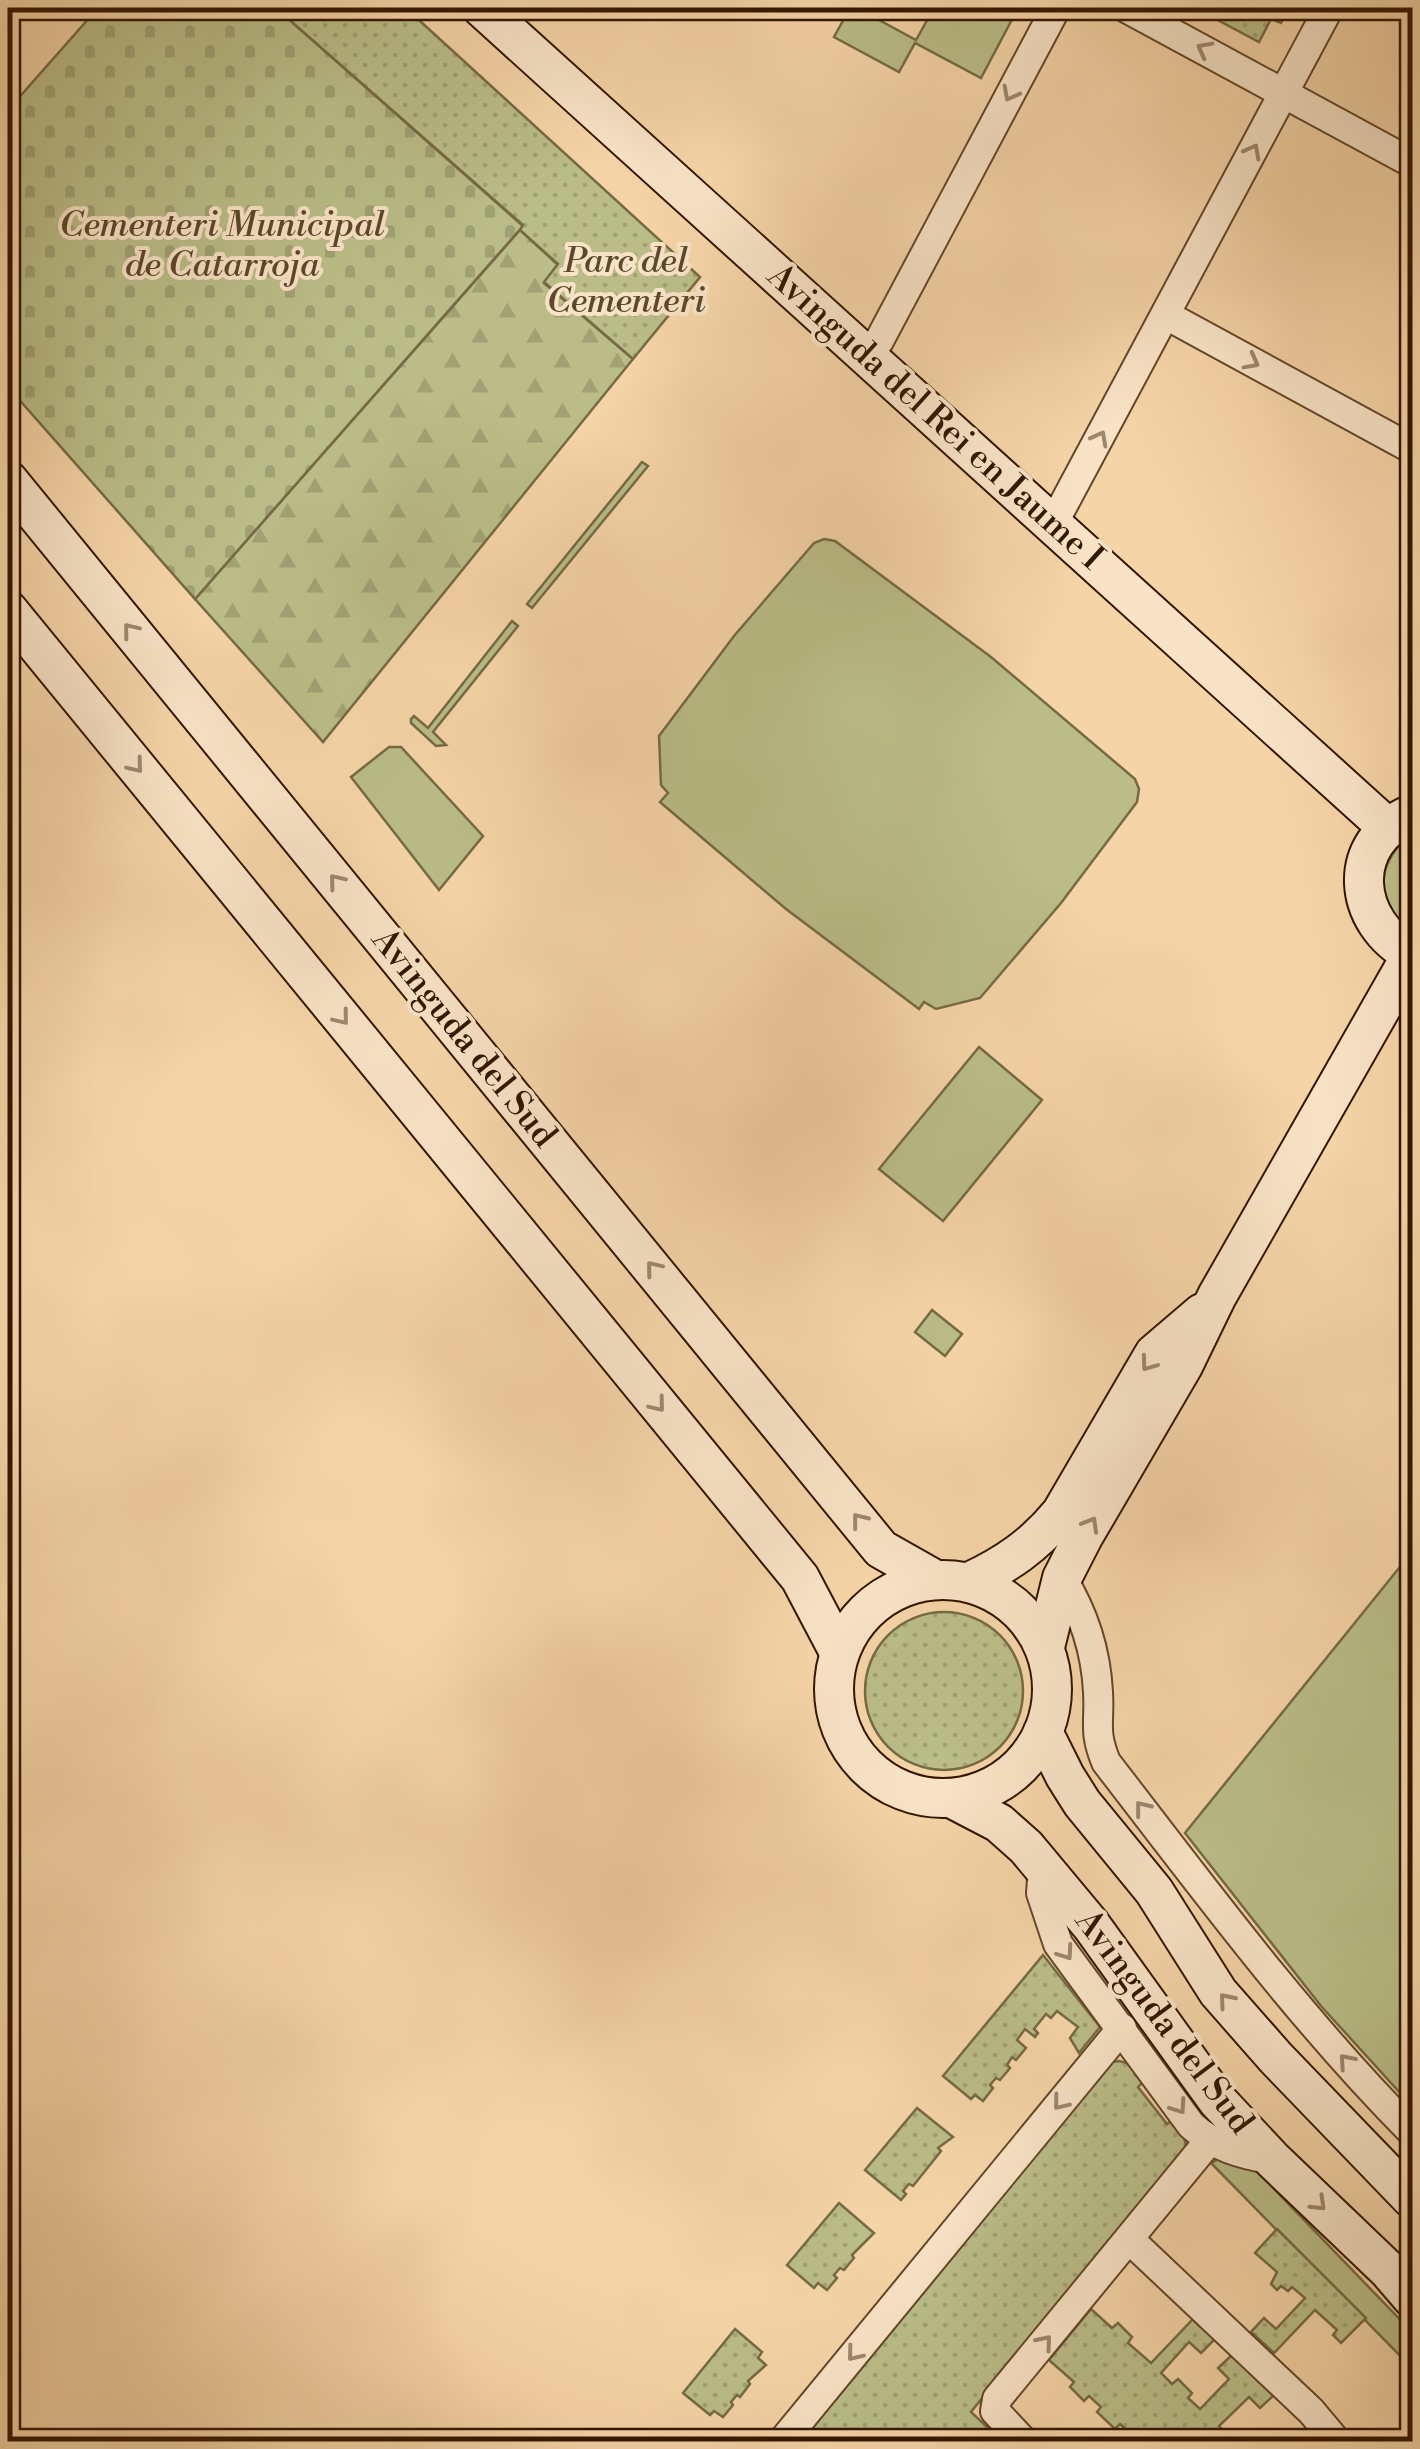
<svg xmlns="http://www.w3.org/2000/svg" width="1420" height="2449" font-family="'Libre Bodoni',serif">
	<style>
		.grass { fill: #babd88; stroke: #766a44; stroke-width: 2.5 }
		.forest { fill: url(#forest-firs); stroke: #766a44; stroke-width: 2.5 }
		.cemetery { fill: url(#cemetery-stones); stroke: #766a44; stroke-width: 2.5 }
		.park { fill: url(#park-dots); stroke: #766a44; stroke-width: 2.5 }
		.lines { fill: none; stroke-linecap: round; stroke-linejoin: round }
		.street-casing { stroke: #64462a; stroke-width: 32 }
		.secondary-casing { stroke: #331601; stroke-width: 42 }
		.street { stroke: #f8e3c6; stroke-width: 28 }
		.secondary { stroke: #f8e3c6; stroke-width: 38 }
		.oneway { stroke: #9f876d }
		.labels { text-anchor: middle; dominant-baseline: central; stroke-width: 8; stroke-linejoin: round; paint-order: stroke }
		.park-label { font-size: 35px; font-style: italic; fill: #5c482a; stroke: #f8e3c6 }
		.street-label { font-size: 35px; fill: #331601; stroke: #f8e3c6 }
	</style>
	<defs>
		<pattern id="forest-firs" width="22" height="20" patternUnits="userSpaceOnUse" patternTransform="scale(2.5)"><rect width="22" height="20" fill="#babd88"/><path d="M5 1l3.5 6h-7zM16 11l3.5 6h-7z" fill="#a0a274"/></pattern>
		<pattern id="cemetery-stones" width="16" height="16" patternUnits="userSpaceOnUse" patternTransform="scale(2.5)"><rect width="16" height="16" fill="#babd88"/><path d="M2 7V4a2 2 0 0 1 4 0v3zM10 15v-3a2 2 0 0 1 4 0v3z" fill="#a0a274"/></pattern>
		<pattern id="park-dots" width="8" height="8" patternUnits="userSpaceOnUse" patternTransform="scale(2.5)"><rect width="8" height="8" fill="#babd88"/><path d="M2 2h.1M6 6h.1" fill="none" stroke="#a0a274" stroke-width="1.8" stroke-linecap="round"/></pattern>
	</defs>
	<rect width="100%" height="100%" fill="#f5d4a7"/>
	<filter id="stains"><feTurbulence type="fractalNoise" baseFrequency=".002" numOctaves="4"/><feColorMatrix values="0 0 0 0 .2 0 0 0 0 .09 0 0 0 0 .02 0 0 0 .5 -.17"/></filter>
	<radialGradient id="worn" r=".72"><stop offset=".6" stop-color="#630" stop-opacity="0"/><stop offset="1" stop-color="#630" stop-opacity=".3"/></radialGradient>
	<g class="grass">
		<path d="M 850,8 L 857,8 L 916,40 L 934,8 L 1018,8 L 981,78 L 915,43 L 899,72 L 834,37 Z"/>
		<path d="M 642,462 L 648,466 L 532,608 L 527,604 Z"/>
		<path d="M 824,539 L 835,541 L 991,657 L 1135,779 L 1139,789 L 1137,802 L 1061,903 L 980,998 L 936,1009 L 924,1002 L 919,1009 L 786,909 L 660,802 L 668,793 L 661,785 L 659,736 L 734,636 L 814,543 Z"/>
		<path d="M 512,621 L 518,626 L 433,732 L 446,745 L 436,746 L 411,723 L 411,719 L 414,716 L 428,728 Z"/>
		<path d="M 389,747 L 401,747 L 483,836 L 439,890 L 351,777 Z"/>
		<path d="M 1412,833 L 1412,935 C 1370,908 1376,861 1412,833 Z"/>
		<path d="M 979,1047 L 1042,1100 L 943,1221 L 879,1169 Z"/>
		<path d="M 932,1310 L 962,1334 L 945,1356 L 915,1332 Z"/>
		<path d="M 1412,1552 L 1412,2106 L 1321,2006 L 1185,1833 Z"/>
		<path d="M 1221,2158 L 1253,2167 L 1412,2332 L 1412,2368 L 1211,2163 Z"/>
	</g>
	<path class="forest" d="M 520,230 L 558,265 L 544,283 L 633,359 L 323,742 L 195,599 Z"/>
	<path class="cemetery" d="M 98,8 L 276,8 L 523,226 L 195,599 L 8,387 L 8,110 Z"/>
	<g class="park">
		<path d="M 276,8 L 391,8 L 401,17 L 408,10 L 700,277 L 633,359 L 544,282 L 558,264 L 520,230 L 523,225 Z"/>
		<path d="M 1195,8 L 1289,8 L 1281,23 L 1271,19 L 1259,42 Z"/>
		<circle cx="944" cy="1691" r="79"/>
		<path d="M 1043,1955 L 1100,2027 L 1079,2053 L 1070,2038 L 1078,2027 L 1057,2011 L 1051,2018 L 1046,2014 L 1034,2029 L 1038,2033 L 1035,2037 L 1025,2029 L 1017,2040 L 1026,2048 L 1016,2060 L 1012,2057 L 1007,2065 L 1010,2068 L 1000,2080 L 996,2078 L 990,2085 L 993,2088 L 983,2101 L 975,2095 L 971,2099 L 943,2076 Z"/>
		<path d="M 1119,2061 L 1131,2064 L 1144,2081 L 1138,2087 L 1167,2124 L 1174,2119 L 1183,2132 L 1186,2146 L 971,2412 L 1002,2441 L 801,2442 L 1112,2062 Z"/>
		<path d="M 917,2108 L 953,2137 L 938,2148 L 941,2151 L 913,2186 L 909,2184 L 903,2191 L 906,2194 L 901,2200 L 865,2170 Z"/>
		<path d="M 839,2203 L 874,2233 L 852,2255 L 854,2258 L 844,2270 L 840,2268 L 834,2275 L 837,2278 L 827,2290 L 818,2283 L 814,2288 L 787,2265 Z"/>
		<path d="M 1277,2229 L 1366,2318 L 1341,2343 L 1333,2335 L 1337,2330 L 1315,2310 L 1274,2353 L 1251,2332 L 1264,2318 L 1276,2329 L 1305,2298 L 1292,2287 L 1288,2291 L 1281,2286 L 1277,2290 L 1271,2284 L 1277,2272 L 1255,2253 Z"/>
		<path d="M 1091,2309 L 1112,2328 L 1118,2323 L 1132,2337 L 1128,2343 L 1151,2363 L 1193,2319 L 1215,2339 L 1201,2353 L 1189,2342 L 1161,2373 L 1172,2384 L 1178,2379 L 1192,2393 L 1188,2398 L 1200,2409 L 1229,2379 L 1218,2368 L 1232,2355 L 1274,2395 L 1260,2408 L 1249,2397 L 1219,2426 L 1230,2438 L 1235,2433 L 1243,2441 L 1148,2442 L 1144,2438 L 1129,2441 L 1132,2435 L 1120,2424 L 1115,2429 L 1097,2412 L 1101,2407 L 1089,2396 L 1084,2401 L 1070,2387 L 1074,2382 L 1049,2360 Z"/>
		<path d="M 735,2329 L 762,2352 L 758,2358 L 766,2365 L 748,2381 L 750,2384 L 740,2397 L 737,2395 L 731,2402 L 733,2405 L 723,2417 L 714,2411 L 710,2415 L 683,2393 Z"/>
	</g>
	<g class="lines">
		<g class="street-casing">
			<g id="street">
				<path d="M 1126,8 L 1412,163"/>
				<path d="M 1166,315 L 1412,449"/>
				<path d="M 868,356 L 879,341 L 1056,8"/>
				<path d="M 1053,524 L 1329,8"/>
				<path d="M 1062,1578 C 1083,1612 1096,1652 1098,1692 C 1100,1723 1093,1730 1106,1762 C 1204,1889 1299,2018 1412,2132"/>
				<path d="M 1043,1866 L 1041,1893 L 1058,1944 L 1191,2125 C 1216,2148 1241,2154 1273,2160"/>
				<path d="M 1129,2239 L 1311,2411 L 1337,2442"/>
				<path d="M 782,2442 L 1122,2028"/>
				<path d="M 1024,2442 L 995,2411 L 997,2399 L 1209,2141"/>
			</g>
		</g>
		<g class="secondary-casing">
			<g id="secondary">
				<path d="M 482,8 L 1388,828"/>
				<path d="M 8,480 L 881,1549 L 934,1579"/>
				<path d="M 8,610 L 800,1578 L 839,1652"/>
				<path d="M 1412,814 C 1344,842 1352,923 1412,954"/>
				<circle cx="943" cy="1689" r="109"/>
				<path d="M 969,1582 C 1006,1565 1035,1545 1061,1513 L 1154,1354 L 1202,1313"/>
				<path d="M 1045,1647 L 1062,1578 L 1083,1537 L 1183,1366 L 1217,1296 L 1412,954"/>
				<path d="M 1043,1732 L 1065,1776 L 1082,1803 L 1154,1891 L 1218,1992 L 1276,2058 L 1412,2199"/>
				<path d="M 951,1798 L 999,1823 L 1026,1847 L 1091,1925 L 1217,2100 L 1273,2160 L 1388,2270 L 1412,2298"/>
			</g>
		</g>
		<use href="#street" class="street"/>
		<use href="#secondary" class="secondary"/>
	</g>
	<defs><path id="oneway-chevron" d="M-2-3.5L2.5 0L-2 3.5" fill="none" stroke-width="1.6" stroke-linecap="round" stroke-linejoin="round" transform="scale(2.5)"/></defs>
	<g class="oneway">
		<use href="#oneway-chevron" transform="translate(1204 49) rotate(-152)"/>
		<use href="#oneway-chevron" transform="translate(1010 94) rotate(118)"/>
		<use href="#oneway-chevron" transform="translate(1253 151) rotate(-62)"/>
		<use href="#oneway-chevron" transform="translate(1252 362) rotate(28)"/>
		<use href="#oneway-chevron" transform="translate(1100 438) rotate(-62)"/>
		<use href="#oneway-chevron" transform="translate(130 630) rotate(-129)"/>
		<use href="#oneway-chevron" transform="translate(136 766) rotate(51)"/>
		<use href="#oneway-chevron" transform="translate(336 881) rotate(-129)"/>
		<use href="#oneway-chevron" transform="translate(342 1018) rotate(51)"/>
		<use href="#oneway-chevron" transform="translate(653 1268) rotate(-129)"/>
		<use href="#oneway-chevron" transform="translate(1148 1364) rotate(126)"/>
		<use href="#oneway-chevron" transform="translate(658 1405) rotate(51)"/>
		<use href="#oneway-chevron" transform="translate(859 1520) rotate(-128)"/>
		<use href="#oneway-chevron" transform="translate(1091 1524) rotate(-60)"/>
		<use href="#oneway-chevron" transform="translate(1142 1808) rotate(-128)"/>
		<use href="#oneway-chevron" transform="translate(1066 1953) rotate(55)"/>
		<use href="#oneway-chevron" transform="translate(1226 2000) rotate(-130)"/>
		<use href="#oneway-chevron" transform="translate(1346 2061) rotate(-131)"/>
		<use href="#oneway-chevron" transform="translate(1060 2103) rotate(129)"/>
		<use href="#oneway-chevron" transform="translate(1179 2107) rotate(55)"/>
		<use href="#oneway-chevron" transform="translate(1319 2204) rotate(44)"/>
		<use href="#oneway-chevron" transform="translate(1045 2342) rotate(-50)"/>
		<use href="#oneway-chevron" transform="translate(854 2354) rotate(129)"/>
	</g>
	<g class="labels">
		<g class="park-label">
			<text x="222" y="225">Cementeri Municipal<tspan x="222" dy="40">de Catarroja</tspan></text>
			<text x="626" y="261">Parc del<tspan x="626" dy="40">Cementeri</tspan></text>
		</g>
		<g class="street-label">
			<text transform="translate(935 417) rotate(42)">Avinguda del Rei en Jaume I</text>
			<text transform="translate(464 1038) rotate(51)">Avinguda del Sud</text>
			<text transform="translate(1164 2022) rotate(53)">Avinguda del Sud</text>
		</g>
	</g>
	<rect width="1420" height="2449" fill="none" stroke="#f5d4a7" stroke-width="40"/>
	<rect x="10" y="10" width="1400" height="2429" fill="none" stroke="#331601" stroke-width="5"/>
	<rect x="20" y="20" width="1380" height="2409" fill="none" stroke="#331601" stroke-width="2.5"/>
	<rect width="100%" height="100%" filter="url(#stains)"/>
	<rect width="100%" height="100%" fill="url(#worn)"/>
</svg>
